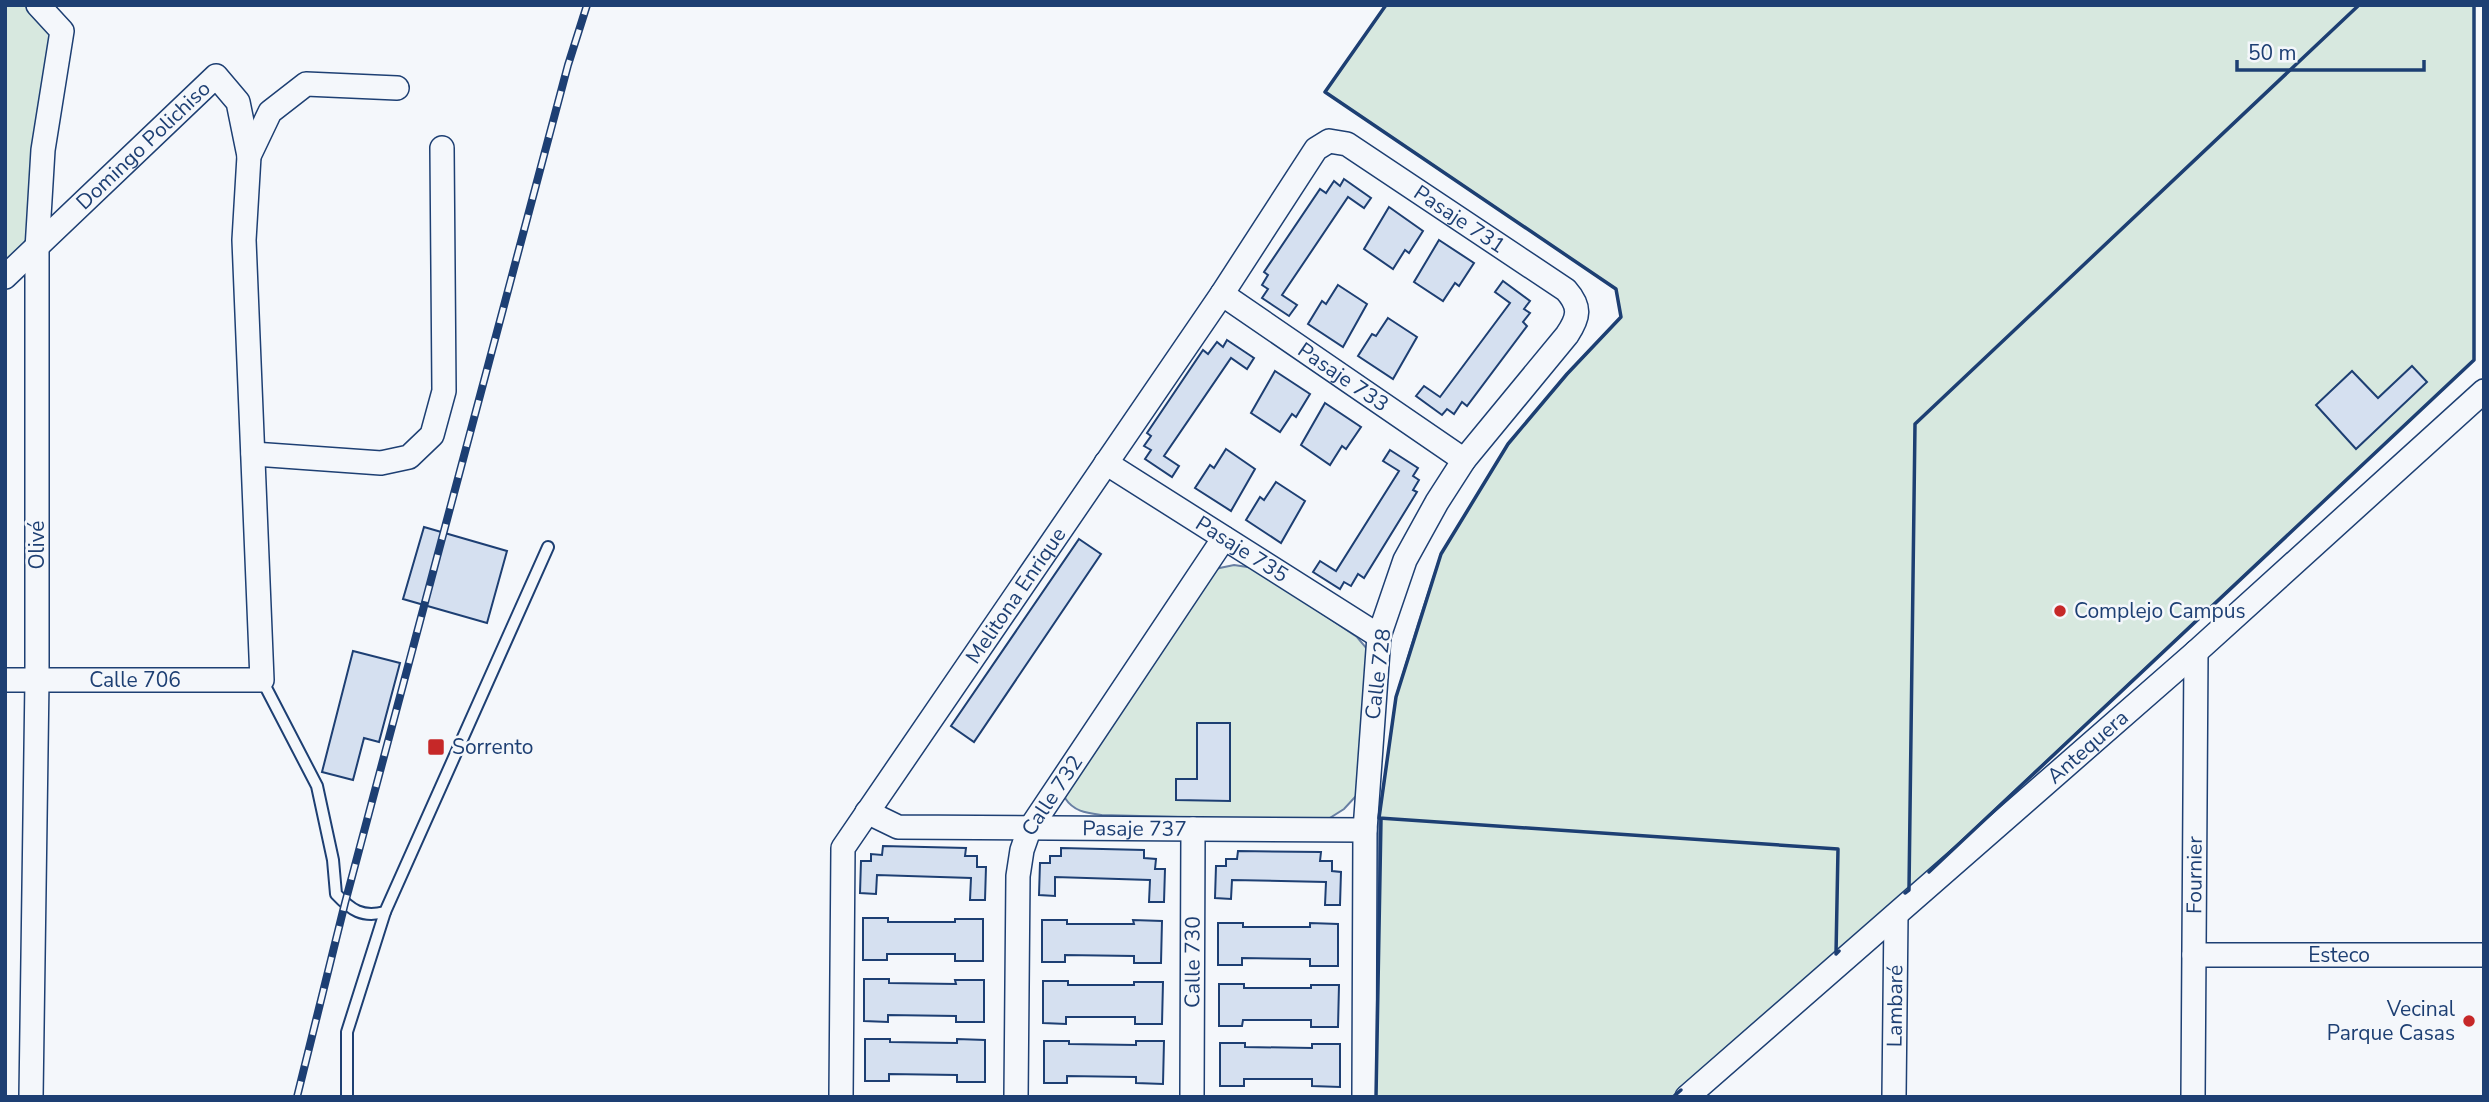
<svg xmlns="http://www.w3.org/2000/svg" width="2489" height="1102" font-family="'Nunito Sans',sans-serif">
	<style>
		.green { fill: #d7e8df; stroke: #687fa3; stroke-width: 2 }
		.building { fill: #d5e0f0; stroke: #1d3f73; stroke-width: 2 }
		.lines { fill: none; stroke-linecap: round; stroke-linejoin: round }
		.lane-casing { stroke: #1d3f73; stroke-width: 14 }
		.street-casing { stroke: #1d3f73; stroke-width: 26 }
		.lane { stroke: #f4f7fb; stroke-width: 10 }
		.street { stroke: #f4f7fb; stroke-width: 23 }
		.rail-casing { stroke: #1d3f73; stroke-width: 8 }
		.rail { stroke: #f4f7fb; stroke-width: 5; stroke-dasharray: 16; stroke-linecap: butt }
		.wall { stroke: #1d3f73; stroke-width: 3.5 }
		.poi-dot { fill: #c62828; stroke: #f4f7fb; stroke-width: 2.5 }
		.labels { text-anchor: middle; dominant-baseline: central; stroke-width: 5; stroke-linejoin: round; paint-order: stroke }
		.street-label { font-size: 21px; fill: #1d3f73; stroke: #f4f7fb }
		.poi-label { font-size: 21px; fill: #1d3f73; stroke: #f4f7fb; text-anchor: start }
	</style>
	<rect width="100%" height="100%" fill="#f4f7fb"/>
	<g class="green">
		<path d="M 5,5 L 38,5 L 62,31 L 37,249 L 5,277 Z"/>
		<path d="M 1386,5 L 2474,5 L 2474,360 L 1909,890 L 1673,1097 L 1376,1097 L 1379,818 L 1396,697 L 1418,624 L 1441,554 L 1508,444 L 1567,374 L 1621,317 L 1616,289 L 1325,92 Z"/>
		<path d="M 1234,565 L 1254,568 L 1357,637 L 1368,650 L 1356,796 L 1344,809 L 1325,821 L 1102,815 C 1087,813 1074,812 1065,798 L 1069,786 L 1215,569 Z"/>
	</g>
	<g class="building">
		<path d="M 1344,179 L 1371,198 L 1364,208 L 1348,197 L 1282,295 L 1297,305 L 1289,316 L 1262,298 L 1268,289 L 1262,285 L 1268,275 L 1264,272 L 1320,189 L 1326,193 L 1334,181 L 1340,186 Z"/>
		<path d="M 1389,207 L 1423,231 L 1409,253 L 1405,250 L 1393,269 L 1364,249 Z"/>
		<path d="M 1439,240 L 1474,263 L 1459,286 L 1455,283 L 1443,301 L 1414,282 Z"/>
		<path d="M 1503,281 L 1530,301 L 1524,309 L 1530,313 L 1523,322 L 1527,326 L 1467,406 L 1462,402 L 1454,414 L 1447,409 L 1442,415 L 1416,396 L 1424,386 L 1440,397 L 1510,303 L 1495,292 Z"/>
		<path d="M 1338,285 L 1367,304 L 1343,347 L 1308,324 L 1322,301 L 1326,304 Z"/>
		<path d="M 1388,318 L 1417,337 L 1393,379 L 1358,356 L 1372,334 L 1376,336 Z"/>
		<path d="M 1227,340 L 1254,358 L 1247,369 L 1231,358 L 1164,456 L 1179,466 L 1172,477 L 1145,459 L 1151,450 L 1144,446 L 1151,436 L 1147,433 L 1203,350 L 1208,354 L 1217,342 L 1223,347 Z"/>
		<path d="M 2412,366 L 2427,382 L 2356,449 L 2316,405 L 2352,371 L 2378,398 Z"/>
		<path d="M 1275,371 L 1310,394 L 1296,417 L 1292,414 L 1280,432 L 1251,413 Z"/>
		<path d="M 1325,403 L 1361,427 L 1346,449 L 1342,446 L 1330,465 L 1301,445 Z"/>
		<path d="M 1226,449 L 1255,469 L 1231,511 L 1195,488 L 1210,465 L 1214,468 Z"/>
		<path d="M 1390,450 L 1418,468 L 1413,476 L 1419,480 L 1413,490 L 1417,492 L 1364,578 L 1358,574 L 1351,586 L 1344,582 L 1340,589 L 1313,572 L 1320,561 L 1336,571 L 1399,471 L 1383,461 Z"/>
		<path d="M 1276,482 L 1305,501 L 1281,543 L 1246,520 L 1260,497 L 1264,500 Z"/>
		<path d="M 424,527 L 507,551 L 487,623 L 403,599 Z"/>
		<path d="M 1079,539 L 1101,554 L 974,742 L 951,726 Z"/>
		<path d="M 353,651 L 400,663 L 379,742 L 364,738 L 353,780 L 322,772 Z"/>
		<path d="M 1197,723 L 1230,723 L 1230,801 L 1176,800 L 1176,779 L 1197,779 Z"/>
		<path d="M 883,846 L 966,848 L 965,856 L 977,856 L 977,867 L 986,867 L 985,900 L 970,900 L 971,878 L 877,875 L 876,894 L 860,893 L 861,861 L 871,861 L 871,854 L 882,855 Z"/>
		<path d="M 1061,848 L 1144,850 L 1144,858 L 1156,859 L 1155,869 L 1165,869 L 1164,902 L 1149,902 L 1150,880 L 1055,877 L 1055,896 L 1039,895 L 1040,863 L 1050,863 L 1050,856 L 1061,856 Z"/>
		<path d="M 1238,851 L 1321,852 L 1320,861 L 1332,861 L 1332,871 L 1341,872 L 1340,905 L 1325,905 L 1326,882 L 1232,880 L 1231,899 L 1215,898 L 1216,866 L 1226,866 L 1226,859 L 1237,859 Z"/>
		<path d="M 863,918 L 888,918 L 888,922 L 955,922 L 955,919 L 983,919 L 983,961 L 955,961 L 955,954 L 887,954 L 887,960 L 863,960 Z"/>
		<path d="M 1042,920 L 1067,920 L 1067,924 L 1134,924 L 1133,920 L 1162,921 L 1161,963 L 1134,963 L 1134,956 L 1065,955 L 1065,962 L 1042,962 Z"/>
		<path d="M 1218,923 L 1243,923 L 1243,927 L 1310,927 L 1310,923 L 1338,924 L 1338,966 L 1310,966 L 1310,959 L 1242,958 L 1242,965 L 1218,965 Z"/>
		<path d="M 864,979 L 889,979 L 889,983 L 956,984 L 955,980 L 984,980 L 984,1022 L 956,1022 L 956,1016 L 888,1015 L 888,1022 L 864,1021 Z"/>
		<path d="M 1043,981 L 1068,981 L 1068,985 L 1134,985 L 1134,982 L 1163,982 L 1162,1024 L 1135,1024 L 1135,1017 L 1066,1017 L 1066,1024 L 1043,1023 Z"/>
		<path d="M 1219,984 L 1244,984 L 1244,988 L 1311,988 L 1311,985 L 1339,985 L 1338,1027 L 1311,1027 L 1311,1020 L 1243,1020 L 1242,1026 L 1219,1026 Z"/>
		<path d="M 865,1039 L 890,1039 L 890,1042 L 957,1043 L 957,1039 L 985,1040 L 985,1082 L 957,1082 L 957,1075 L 889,1074 L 889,1081 L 865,1081 Z"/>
		<path d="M 1044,1041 L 1069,1041 L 1069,1044 L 1136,1045 L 1136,1041 L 1164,1041 L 1163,1084 L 1136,1083 L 1136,1077 L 1067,1076 L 1067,1083 L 1044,1083 Z"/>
		<path d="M 1220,1043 L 1245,1043 L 1245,1047 L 1312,1048 L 1312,1044 L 1340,1044 L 1340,1087 L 1312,1086 L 1312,1079 L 1244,1079 L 1244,1086 L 1220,1086 Z"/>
	</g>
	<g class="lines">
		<g class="lane-casing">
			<g id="lane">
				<path d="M 262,680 L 317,786 L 333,860 L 336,894 C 351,910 362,918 385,912 L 548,547"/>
				<path d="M 347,1097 L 347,1032 L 385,912"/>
			</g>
		</g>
		<g class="street-casing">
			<g id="street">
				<path id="s1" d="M 5,277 L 216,76 L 238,102 L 249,156"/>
				<path id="s2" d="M 1222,294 L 1464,460"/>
				<path d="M 253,454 L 381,463 L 409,457 L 432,435 L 444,391 L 442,148"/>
				<path id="s3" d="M 1106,463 L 1379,636"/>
				<path id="s4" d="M 5,680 L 262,680 L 244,240 L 249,156 L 270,112 L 306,84 L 397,88"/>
				<path id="s5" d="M 867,812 L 898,827 L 1365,830"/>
				<path id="s6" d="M 2194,955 L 2484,955"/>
				<path d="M 31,1097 L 37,680 L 37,249 L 43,150 L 62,31 L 38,5"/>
				<path id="s7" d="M 841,1097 L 843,848 L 1222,294 L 1316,149 L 1329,141 L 1347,144 L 1566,290 C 1581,307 1579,317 1567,335 L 1464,460 L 1437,502 L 1405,560 L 1379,636 L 1365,830 L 1364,1097"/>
				<path id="s8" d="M 1016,1097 L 1018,876 L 1022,850 L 1029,830 L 1224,538"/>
				<path id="s9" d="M 1192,1097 L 1193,829"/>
				<path id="s10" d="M 1687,1097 L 2196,652 L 2484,391"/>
				<path id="s11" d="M 1894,1097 L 1896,915"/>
				<path id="s12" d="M 2193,1097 L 2196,652"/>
			</g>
		</g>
		<use href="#lane" class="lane"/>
		<use href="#street" class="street"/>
		<g class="rail-casing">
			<path id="rail" d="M 297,1097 L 345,903 L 568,65 L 587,5"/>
		</g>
		<use href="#rail" class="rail"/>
		<g class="wall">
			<path d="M 1386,5 L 1325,92 L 1616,289 L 1621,317 L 1567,374 L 1508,444 L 1441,554 L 1396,697 L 1379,818 L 1838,849 L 1836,954 L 1839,951"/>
			<path d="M 1929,872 L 2474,360 L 2474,5"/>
			<path d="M 1905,893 L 1909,890 L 1915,424 L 2359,5"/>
			<path d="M 1376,1097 L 1381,819"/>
			<path d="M 1673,1097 L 1681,1090"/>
		</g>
	</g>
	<g class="poi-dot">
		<circle cx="2060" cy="611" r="7"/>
		<rect x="427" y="738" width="18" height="18" rx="3.5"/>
		<circle cx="2469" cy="1021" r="7"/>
	</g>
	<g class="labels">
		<g class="street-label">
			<text stroke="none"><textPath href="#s1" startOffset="191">Domingo Polichiso</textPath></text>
			<text stroke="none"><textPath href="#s7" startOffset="1262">Pasaje 731</textPath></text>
			<text stroke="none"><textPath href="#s2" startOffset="147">Pasaje 733</textPath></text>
			<text transform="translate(37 545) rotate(-90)">Olivé</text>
			<text stroke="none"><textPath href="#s3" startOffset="161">Pasaje 735</textPath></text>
			<text stroke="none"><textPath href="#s7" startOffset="555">Melitona Enrique</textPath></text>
			<text transform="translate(1378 674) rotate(-83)">Calle 728</text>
			<text stroke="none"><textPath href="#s4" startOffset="130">Calle 706</textPath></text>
			<text stroke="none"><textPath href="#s10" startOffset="532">Antequera</textPath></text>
			<text stroke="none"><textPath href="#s8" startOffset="310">Calle 732</textPath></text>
			<text stroke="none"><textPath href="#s5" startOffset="271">Pasaje 737</textPath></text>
			<text stroke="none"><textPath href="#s12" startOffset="222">Fournier</textPath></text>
			<text stroke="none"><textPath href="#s6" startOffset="145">Esteco</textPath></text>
			<text stroke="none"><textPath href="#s9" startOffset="135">Calle 730</textPath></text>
			<text stroke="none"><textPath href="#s11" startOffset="91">Lambaré</textPath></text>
		</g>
		<g class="poi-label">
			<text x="2074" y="611">Complejo Campus</text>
			<text x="452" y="747">Sorrento</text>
			<text x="2455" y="1009" text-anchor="end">Vecinal<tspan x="2455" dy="24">Parque Casas</tspan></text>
		</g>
	</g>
	<rect width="2489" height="1102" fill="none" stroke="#1d3f73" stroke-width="14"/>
	<path d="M2237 60v10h187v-10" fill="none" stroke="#1d3f73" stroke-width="3.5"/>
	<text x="2248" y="60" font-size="21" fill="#1d3f73" stroke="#f4f7fb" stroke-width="5" paint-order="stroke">50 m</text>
</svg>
